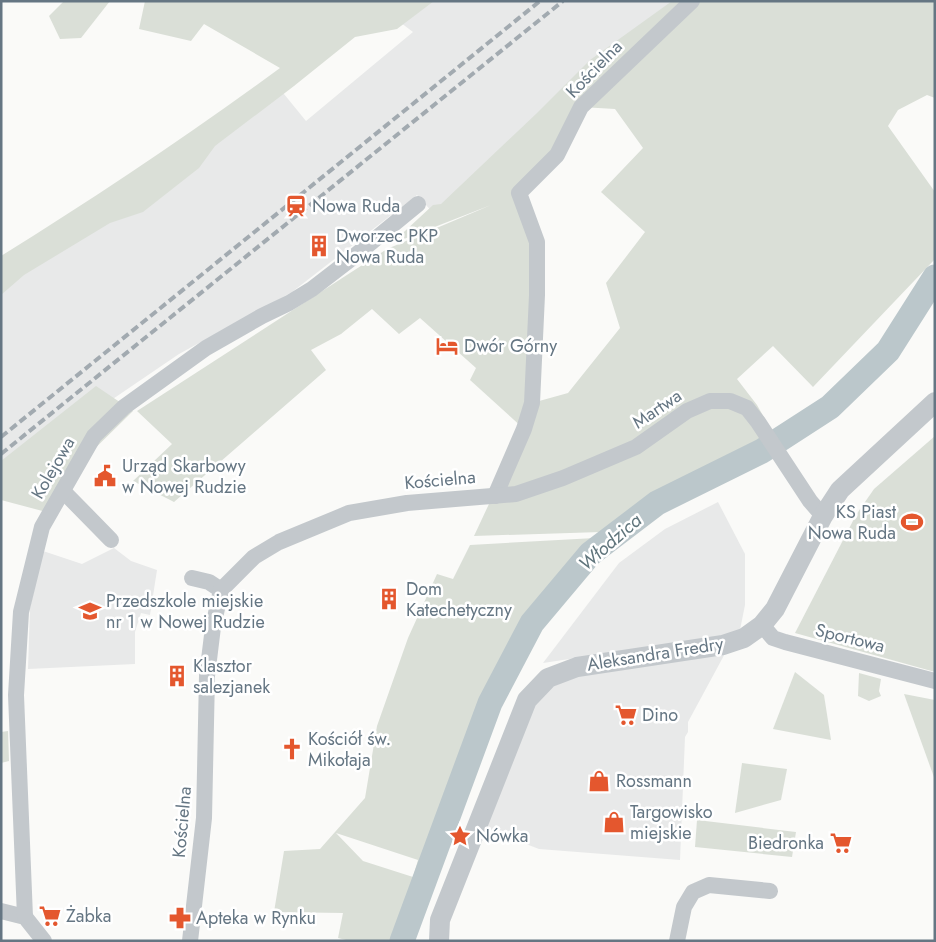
<svg xmlns="http://www.w3.org/2000/svg" width="936" height="942" font-family="Jost,sans-serif">
	<style>
		.built { fill: #e8e9e9 }
		.green { fill: #dadfd7; fill-rule: evenodd }
		.lines { fill: none; stroke-linecap: round; stroke-linejoin: round }
		.river { stroke: #bbc7cb; stroke-width: 25 }
		.minor { stroke: #c3c8cc; stroke-width: 16 }
		.tertiary { stroke: #c3c8cc; stroke-width: 20 }
		.rail { stroke: #a2aab0; stroke-width: 4; stroke-dasharray: 8 4; stroke-linecap: butt }
		.labels { text-anchor: middle; dominant-baseline: central; stroke-width: 5; stroke-linejoin: round; paint-order: stroke }
		.street-label { font-size: 18px; fill: #657683; stroke: #fff }
		.poi-label { font-size: 18px; fill: #657683; stroke: #fff; text-anchor: start }
		.water-label { font-size: 19px; font-style: italic; fill: #60757c; stroke: #fff }
	</style>
	<rect width="100%" height="100%" fill="#fafaf8"/>
	<g class="built">
		<path d="M 372,1 L 679,1 L 435,215 L 417,195 L 292,292 L 179,354 L 1,475 L 1,271 L 275,83 L 306,121 L 413,32 Z"/>
		<path d="M 718,502 L 745,554 L 745,605 L 740,630 L 728,635 L 543,663 L 619,563 L 665,529 Z"/>
		<path d="M 114,548 L 131,561 L 157,570 L 150,615 L 141,613 L 135,632 L 135,664 L 28,669 L 30,608 L 43,551 L 82,564 Z"/>
		<path d="M 735,635 L 688,722 L 688,732 L 685,737 L 680,860 L 539,849 L 485,828 L 533,702 L 554,686 L 581,674 Z"/>
	</g>
	<g class="green">
		<path d="M 64,1 L 110,1 L 81,38 L 60,39 L 49,16 Z"/>
		<path d="M 145,1 L 434,1 L 397,29 L 355,37 L 294,86 L 215,146 L 199,168 L 143,212 L 110,223 L 24,275 L 1,295 L 1,256 C 96,197 190,134 280,68 L 204,24 L 191,41 L 139,29 Z"/>
		<path d="M 672,1 L 935,1 L 935,98 L 927,95 L 898,110 L 888,126 L 935,192 L 935,259 L 813,387 L 773,346 L 737,379 L 757,405 L 776,438 L 762,451 L 657,503 L 590,554 L 532,623 L 490,703 L 402,941 L 350,941 L 338,938 L 343,913 L 274,912 L 284,851 L 320,849 L 365,798 L 377,726 L 408,638 L 437,574 L 453,579 L 470,545 L 595,538 L 601,532 L 474,536 L 524,429 L 470,380 L 476,368 L 420,318 L 399,334 L 372,309 L 341,334 L 311,350 L 326,370 L 174,502 L 133,481 L 172,444 L 137,411 L 387,249 L 491,205 L 391,244 L 433,205 L 441,204 L 537,113 L 590,60 ZM 581,107 L 615,109 L 643,148 L 601,192 L 645,232 L 606,283 L 620,328 L 568,393 L 532,403 L 537,242 L 519,193 L 557,155 ZM 336,833 L 418,860 L 413,877 L 363,861 Z"/>
		<path d="M 96,386 L 133,411 L 78,465 L 50,513 L 1,500 L 1,461 Z"/>
		<path d="M 935,436 L 935,672 L 795,633 L 856,515 L 874,489 Z"/>
		<path d="M 795,672 L 824,695 L 831,740 L 773,729 Z"/>
		<path d="M 859,673 L 881,679 L 879,691 L 881,696 L 869,701 L 858,696 Z"/>
		<path d="M 904,694 L 935,700 L 935,780 Z"/>
		<path d="M 8,731 L 9,761 L 1,763 L 1,732 Z"/>
		<path d="M 742,763 L 787,769 L 781,800 L 735,813 Z"/>
		<path d="M 697,820 L 796,832 L 792,857 L 695,847 Z"/>
	</g>
	<g class="lines">
		<path class="river" d="M 402,941 L 490,703 L 532,623 L 590,554 L 657,503 L 762,451 L 830,407 L 888,351 L 935,277"/>
		<g class="minor">
			<path d="M 63,491 L 111,540"/>
			<path d="M 495,496 L 524,429 L 532,403 L 537,295 L 537,242 L 519,193 L 557,155 L 581,107 L 692,1"/>
			<path d="M 192,578 L 209,582 L 221,590"/>
			<path d="M 762,625 L 773,638 L 785,642 L 935,681"/>
			<path d="M 1,911 L 25,917 L 44,941"/>
			<path d="M 25,917 L 16,695 L 21,612 L 42,527 L 94,436 L 124,407 L 206,348 L 262,316 L 289,303 L 312,289 L 351,259 L 418,204"/>
			<path d="M 190,941 L 204,818 L 207,676 L 213,627 L 221,590 L 254,557 L 279,542 L 349,513 L 407,503 L 516,494 L 563,478 L 636,447 L 687,411 L 710,401 L 730,401 L 747,408 L 758,422 L 810,501 L 823,516"/>
			<path d="M 677,941 L 684,907 L 693,892 L 709,885 L 770,891"/>
		</g>
		<path class="tertiary" d="M 439,941 L 440,920 L 527,700 L 548,678 L 577,667 L 723,645 L 744,638 L 762,625 L 775,609 L 823,516 L 840,490 L 935,402"/>
		<g class="rail">
			<path d="M 1,437 L 540,1"/>
			<path d="M 1,454 L 563,1"/>
		</g>
	</g>
	<defs>
		<g id="station-bare" transform="scale(1.725)"><path d="M-3-6H3Q5-6 5-4V2Q5 4 3 4L4.5 6H3L1.5 4h-3L-3 6H-4.5L-3 4Q-5 4-5 2V-4Q-5-6-3-6ZM-3.5-4v3h7v-3ZM-3.5 1v1.5H-2V1ZM2 1v1.5H3.5V1Z" fill="#e4572e" stroke="#fff" stroke-width="2.5" paint-order="stroke"/></g>
		<g id="building-bare" transform="scale(1.725)"><path d="M-4-6H4V6H1V3H-1V6H-4ZM-2.5-4.3h1.7v1.8h-1.7ZM.8-4.3h1.7v1.8H.8ZM-2.5-1h1.7V.8h-1.7ZM.8-1h1.7V.8H.8Z" fill="#e4572e" stroke="#fff" stroke-width="2.5" paint-order="stroke"/></g>
		<g id="hotel-bare" transform="scale(1.725)"><path d="M-6-4.5h1.5V1H6V5H4.5V3h-9V5H-6ZM-4 0a1.8 1.8 0 1 1 3.6 0ZM.5 0V-2.5h3Q6-2.5 6 0Z" fill="#e4572e" stroke="#fff" stroke-width="2.5" paint-order="stroke"/></g>
		<g id="civic-bare" transform="scale(1.725)"><path d="M-.6-6.5H3V-4.5H.6V-3L4-1V1h2V6H-6V1h2V-1L-.6-3ZM-1.2 2.5V6h2.4V2.5Z" fill="#e4572e" stroke="#fff" stroke-width="2.5" paint-order="stroke"/></g>
		<g id="stadium-bare" transform="scale(1.725)"><path d="M0-5a6.5 5 0 1 0 0 10a6.5 5 0 1 0 0-10ZM-3.5-1.8h7v3.6h-7Z" fill="#e4572e" stroke="#fff" stroke-width="2.5" paint-order="stroke"/></g>
		<g id="school-bare" transform="scale(1.725)"><path d="M0-5L7-2L0 1L-7-2ZM-4 1L0 2.5L4 1V4Q0 6-4 4Z" fill="#e4572e" stroke="#fff" stroke-width="2.5" paint-order="stroke"/></g>
		<g id="supermarket-bare" transform="scale(1.725)"><path d="M-6-5.5h2.5l.6 2H6L4.5 2H-2.5L-4.4-4H-6ZM-1.5 3.2a1.3 1.3 0 1 0 .1 0ZM3 3.2a1.3 1.3 0 1 0 .1 0Z" fill="#e4572e" stroke="#fff" stroke-width="2.5" paint-order="stroke"/></g>
		<g id="church-bare" transform="scale(1.725)"><path d="M-1.2-6h2.4v3.5h3.3v2.4h-3.3V6h-2.4V-.1h-3.3v-2.4h3.3Z" fill="#e4572e" stroke="#fff" stroke-width="2.5" paint-order="stroke"/></g>
		<g id="shop-bare" transform="scale(1.725)"><path d="M-5-2.5h2.3a2.7 3.5 0 0 1 5.4 0H5L5.5 6h-11ZM-1.5-2.5h3a1.5 2.3 0 0 0-3 0Z" fill="#e4572e" stroke="#fff" stroke-width="2.5" paint-order="stroke"/></g>
		<g id="sight-bare" transform="scale(1.725)"><path d="M0-6L1.8-2.2L6-1.7L2.9 1.2L3.7 5.4L0 3.3L-3.7 5.4L-2.9 1.2L-6-1.7L-1.8-2.2Z" fill="#e4572e" stroke="#fff" stroke-width="2.5" paint-order="stroke"/></g>
		<g id="pharmacy-bare" transform="scale(1.725)"><path d="M-2-6h4v4h4v4h-4v4h-4v-4h-4v-4h4Z" fill="#e4572e" stroke="#fff" stroke-width="2.5" paint-order="stroke"/></g>
	</defs>
	<g fill-rule="evenodd">
		<use href="#station-bare" x="296" y="206"/>
		<use href="#building-bare" x="319" y="246"/>
		<use href="#hotel-bare" x="447" y="346"/>
		<use href="#civic-bare" x="105" y="476"/>
		<use href="#stadium-bare" x="912" y="522"/>
		<use href="#building-bare" x="389" y="599"/>
		<use href="#school-bare" x="90" y="611"/>
		<use href="#building-bare" x="177" y="676"/>
		<use href="#supermarket-bare" x="626" y="715"/>
		<use href="#church-bare" x="292" y="749"/>
		<use href="#shop-bare" x="599" y="781"/>
		<use href="#shop-bare" x="614" y="822"/>
		<use href="#sight-bare" x="460" y="836"/>
		<use href="#supermarket-bare" x="841" y="843"/>
		<use href="#supermarket-bare" x="50" y="916"/>
		<use href="#pharmacy-bare" x="180" y="918"/>
	</g>
	<g class="labels">
		<g class="street-label">
			<text transform="translate(594 69) rotate(-46)">Kościelna</text>
			<text transform="translate(657 409) rotate(-34)">Martwa</text>
			<text transform="translate(53 468) rotate(-60)">Kolejowa</text>
			<text transform="translate(440 480) rotate(-5)">Kościelna</text>
			<text transform="translate(850 638) rotate(14)">Sportowa</text>
			<text transform="translate(655 654) rotate(-9)">Aleksandra Fredry</text>
			<text transform="translate(182 822) rotate(-85)">Kościelna</text>
		</g>
		<g class="poi-label">
			<text x="312" y="206">Nowa Ruda</text>
			<text x="336" y="236">Dworzec PKP<tspan x="336" dy="21">Nowa Ruda</tspan></text>
			<text x="464" y="346">Dwór Górny</text>
			<text x="122" y="466">Urząd Skarbowy<tspan x="122" dy="21">w Nowej Rudzie</tspan></text>
			<text x="896" y="512" text-anchor="end">KS Piast<tspan x="896" dy="21">Nowa Ruda</tspan></text>
			<text x="406" y="589">Dom<tspan x="406" dy="21">Katechetyczny</tspan></text>
			<text x="106" y="601">Przedszkole miejskie<tspan x="106" dy="21">nr 1 w Nowej Rudzie</tspan></text>
			<text x="193" y="666">Klasztor<tspan x="193" dy="21">salezjanek</tspan></text>
			<text x="642" y="715">Dino</text>
			<text x="308" y="739">Kościół św.<tspan x="308" dy="21">Mikołaja</tspan></text>
			<text x="616" y="781">Rossmann</text>
			<text x="630" y="812">Targowisko<tspan x="630" dy="21">miejskie</tspan></text>
			<text x="476" y="836">Nówka</text>
			<text x="824" y="843" text-anchor="end">Biedronka</text>
			<text x="66" y="916">Żabka</text>
			<text x="196" y="918">Apteka w Rynku</text>
		</g>
		<g class="water-label">
			<text transform="translate(610 542) rotate(-41)">Włodzica</text>
		</g>
	</g>
	<rect width="936" height="942" fill="none" stroke="#657683" stroke-width="5"/>
</svg>
